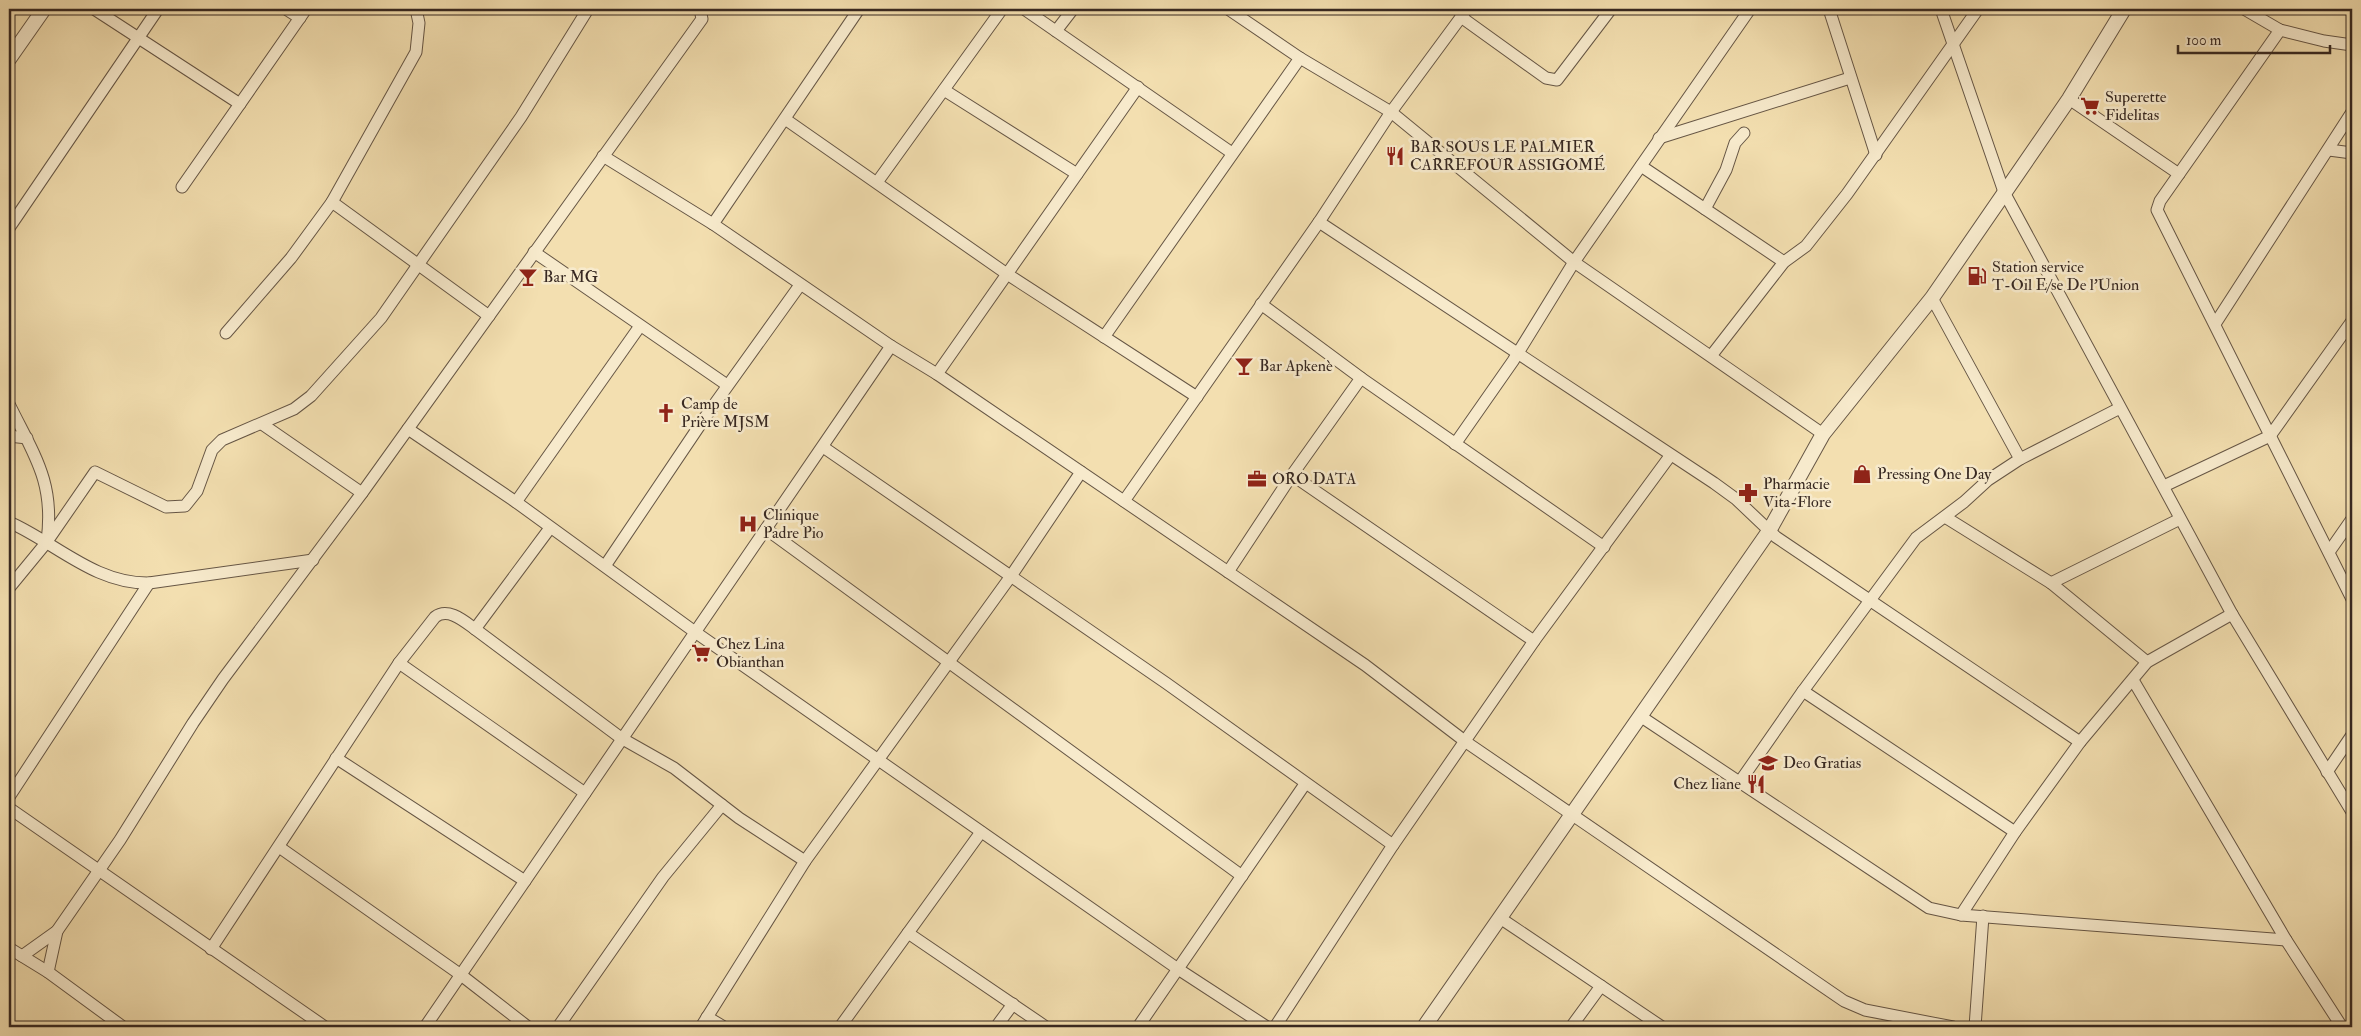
<svg xmlns="http://www.w3.org/2000/svg" width="2361" height="1036" font-family="'IM FELL Double Pica',serif">
	<style>
		.lines { fill: none; stroke-linecap: round; stroke-linejoin: round }
		.minor-casing { stroke: #665645; stroke-width: 13 }
		.tertiary-casing { stroke: #665645; stroke-width: 16 }
		.minor { stroke: #f7eacc; stroke-width: 11 }
		.tertiary { stroke: #f7eacc; stroke-width: 14 }
		.labels { text-anchor: middle; dominant-baseline: central; stroke-width: 5; stroke-linejoin: round; paint-order: stroke }
		.poi-label { font-size: 16px; fill: #372821; stroke: #f7eacc; text-anchor: start }
	</style>
	<rect width="100%" height="100%" fill="#f3dfb0"/>
	<filter id="stains"><feTurbulence type="fractalNoise" baseFrequency=".004" numOctaves="4"/><feColorMatrix values="0 0 0 0 .2 0 0 0 0 .09 0 0 0 0 .02 0 0 0 .5 -.17"/></filter>
	<radialGradient id="worn" r=".72"><stop offset=".6" stop-color="#630" stop-opacity="0"/><stop offset="1" stop-color="#630" stop-opacity=".3"/></radialGradient>
	<g class="lines">
		<g class="minor-casing">
			<g id="minor">
				<path d="M 94,9 L 240,104"/>
				<path d="M 286,9 L 300,18"/>
				<path d="M 1024,9 L 1232,153"/>
				<path d="M 1228,9 L 1300,58 L 1391,112 L 1574,262 L 1823,434"/>
				<path d="M 1829,9 L 1876,155"/>
				<path d="M 1941,9 L 2004,192 L 2232,614 L 2352,812"/>
				<path d="M 2244,9 L 2280,30 L 2324,41 L 2352,45"/>
				<path d="M 1461,17 L 1546,78 L 1557,80 L 1611,9"/>
				<path d="M 2280,30 L 2160,201 L 2157,210 L 2352,599"/>
				<path d="M 1056,31 L 1073,9"/>
				<path d="M 944,90 L 1077,174"/>
				<path d="M 2069,99 L 2179,174"/>
				<path d="M 785,119 L 1007,274 L 1197,397"/>
				<path d="M 1659,138 L 1850,78"/>
				<path d="M 2329,150 L 2352,153"/>
				<path d="M 603,156 L 713,224 L 891,346 L 937,374 L 1365,665 L 1466,742 L 1844,1001 L 1865,1010 L 1953,1027"/>
				<path d="M 1641,166 L 1784,262"/>
				<path d="M 878,181 L 1002,9"/>
				<path d="M 182,187 L 306,9"/>
				<path d="M 332,202 L 489,316"/>
				<path d="M 1705,209 L 1726,170 L 1735,143 L 1744,133"/>
				<path d="M 1319,222 L 1714,483 L 1736,499 L 1776,537 L 2080,742"/>
				<path d="M 713,224 L 859,9"/>
				<path d="M 9,228 L 158,9"/>
				<path d="M 534,252 L 727,385"/>
				<path d="M 1932,298 L 2020,459"/>
				<path d="M 1261,304 L 1361,378 L 1604,547"/>
				<path d="M 2215,324 L 2352,112"/>
				<path d="M 226,333 L 291,258 L 332,202 L 416,52 L 419,23 L 416,9"/>
				<path d="M 1104,337 L 1300,58"/>
				<path d="M 1711,356 L 1784,262 L 1806,246 L 1847,194 L 1978,9"/>
				<path d="M 937,374 L 1138,87"/>
				<path d="M 9,404 C 34,455 55,482 47,541"/>
				<path d="M 262,424 L 362,493"/>
				<path d="M 408,429 L 516,502 L 695,632 L 1178,969 L 1267,1027"/>
				<path d="M 9,436 L 27,438"/>
				<path d="M 1455,444 L 1513,361 L 1574,262 L 1750,9"/>
				<path d="M 823,447 L 1166,683 L 1393,845"/>
				<path d="M 1292,475 L 1534,641"/>
				<path d="M 2164,486 L 2270,436 L 2352,321"/>
				<path d="M 1124,501 L 1319,222 L 1391,112 L 1467,9"/>
				<path d="M 516,502 L 640,326"/>
				<path d="M 1945,517 L 2051,583 L 2147,662"/>
				<path d="M 9,522 C 56,543 95,584 149,583 L 313,560"/>
				<path d="M 766,529 L 1242,876"/>
				<path d="M 2329,552 L 2352,519"/>
				<path d="M 605,566 L 706,416 L 800,285"/>
				<path d="M 1228,572 L 1292,475 L 1361,378"/>
				<path d="M 2051,583 L 2180,519"/>
				<path d="M 9,588 L 46,543 L 95,472 L 166,507 L 185,506 L 197,491 L 212,450 L 222,440 L 294,409 L 311,396 L 381,318 L 521,117 L 588,9"/>
				<path d="M 475,629 L 550,528"/>
				<path d="M 399,663 L 585,793"/>
				<path d="M 2133,680 L 2286,940 L 2342,1027"/>
				<path d="M 1803,691 L 2015,832"/>
				<path d="M 1640,716 L 1929,908 L 1961,915 L 2286,940"/>
				<path d="M 336,758 L 525,881"/>
				<path d="M 2327,772 L 2352,735"/>
				<path d="M 1739,783 L 1803,691 L 1916,538 L 1964,502 L 1988,480 L 2020,459 L 2120,408"/>
				<path d="M 9,797 L 149,583"/>
				<path d="M 9,808 L 325,1027"/>
				<path d="M 279,847 L 461,975 L 528,1027"/>
				<path d="M 1961,915 L 2015,832 L 2080,742 L 2147,662 L 2232,614"/>
				<path d="M 1500,918 L 1662,1027"/>
				<path d="M 908,933 L 1046,1027"/>
				<path d="M 9,948 L 48,972 L 123,1027"/>
				<path d="M 211,949 L 399,663 L 435,617 C 448,607 464,621 475,629 L 621,738 L 674,768 L 739,818 L 805,861"/>
				<path d="M 22,956 L 57,931 L 120,840 L 193,723 L 223,679 L 362,493 L 702,19 L 700,9"/>
				<path d="M 48,972 L 57,931"/>
				<path d="M 707,1017 L 724,1027"/>
				<path d="M 425,1027 L 891,346"/>
				<path d="M 558,1027 L 663,877 L 722,805"/>
				<path d="M 701,1027 L 805,861 L 1011,576 L 1081,472"/>
				<path d="M 840,1027 L 981,832"/>
				<path d="M 996,1027 L 1013,1004"/>
				<path d="M 1138,1027 L 1305,784"/>
				<path d="M 1275,1027 L 1393,845 L 1534,641 L 1670,456"/>
				<path d="M 1571,1027 L 1601,986"/>
				<path d="M 1975,1027 L 1983,916"/>
			</g>
		</g>
		<g class="tertiary-casing">
			<g id="tertiary">
				<path d="M 9,59 L 44,9"/>
				<path d="M 1424,1027 L 1769,531 L 1823,434 L 1932,298 L 2069,99 L 2124,9"/>
			</g>
		</g>
		<use href="#minor" class="minor"/>
		<use href="#tertiary" class="tertiary"/>
	</g>
	<defs>
		<g id="supermarket-bare" transform="scale(1.5)"><path d="M-6-5.5h2.5l.6 2H6L4.5 2H-2.5L-4.4-4H-6ZM-1.5 3.2a1.3 1.3 0 1 0 .1 0ZM3 3.2a1.3 1.3 0 1 0 .1 0Z" fill="#8f2418" stroke="#f7eacc" stroke-width="2.5" paint-order="stroke"/></g>
		<g id="restaurant-bare" transform="scale(1.5)"><path d="M-5-6h1v4h1v-4h1v4h1v-4h1v5L-1.5 .5V6h-2V.5L-5-1ZM5-6V6H3V1.5H1.5Q1.5-4 5-6Z" fill="#8f2418" stroke="#f7eacc" stroke-width="2.5" paint-order="stroke"/></g>
		<g id="fuel-bare" transform="scale(1.5)"><path d="M-5.5-6h7V0h2V4h1.3V-2.5L3-4.5l.8-.8L6-3V5H2.5V1h-1V6h-7ZM-4.2-4.7v3.2H.2V-4.7Z" fill="#8f2418" stroke="#f7eacc" stroke-width="2.5" paint-order="stroke"/></g>
		<g id="bar-bare" transform="scale(1.5)"><path d="M-6-5H6L.8 .8V4.5H3.5V6h-7V4.5H-.8V.8Z" fill="#8f2418" stroke="#f7eacc" stroke-width="2.5" paint-order="stroke"/></g>
		<g id="church-bare" transform="scale(1.5)"><path d="M-1.2-6h2.4v3.5h3.3v2.4h-3.3V6h-2.4V-.1h-3.3v-2.4h3.3Z" fill="#8f2418" stroke="#f7eacc" stroke-width="2.5" paint-order="stroke"/></g>
		<g id="shop-bare" transform="scale(1.5)"><path d="M-5-2.5h2.3a2.7 3.5 0 0 1 5.4 0H5L5.5 6h-11ZM-1.5-2.5h3a1.5 2.3 0 0 0-3 0Z" fill="#8f2418" stroke="#f7eacc" stroke-width="2.5" paint-order="stroke"/></g>
		<g id="office-bare" transform="scale(1.5)"><path d="M-6-3h4V-5.5h4V-3h4V5H-6ZM-1-4.5V-3h2v-1.5ZM-6 0V1H6V0Z" fill="#8f2418" stroke="#f7eacc" stroke-width="2.5" paint-order="stroke"/></g>
		<g id="pharmacy-bare" transform="scale(1.5)"><path d="M-2-6h4v4h4v4h-4v4h-4v-4h-4v-4h4Z" fill="#8f2418" stroke="#f7eacc" stroke-width="2.5" paint-order="stroke"/></g>
		<g id="hospital-bare" transform="scale(1.5)"><path d="M-5-5h3v3.5h4V-5h3V5h-3V1.5h-4V5h-3Z" fill="#8f2418" stroke="#f7eacc" stroke-width="2.5" paint-order="stroke"/></g>
		<g id="school-bare" transform="scale(1.5)"><path d="M0-5L7-2L0 1L-7-2ZM-4 1L0 2.5L4 1V4Q0 6-4 4Z" fill="#8f2418" stroke="#f7eacc" stroke-width="2.5" paint-order="stroke"/></g>
	</defs>
	<g fill-rule="evenodd">
		<use href="#supermarket-bare" x="2090" y="106"/>
		<use href="#restaurant-bare" x="1395" y="156"/>
		<use href="#fuel-bare" x="1977" y="276"/>
		<use href="#bar-bare" x="528" y="277"/>
		<use href="#bar-bare" x="1244" y="366"/>
		<use href="#church-bare" x="666" y="413"/>
		<use href="#shop-bare" x="1862" y="474"/>
		<use href="#office-bare" x="1257" y="479"/>
		<use href="#pharmacy-bare" x="1748" y="493"/>
		<use href="#hospital-bare" x="748" y="524"/>
		<use href="#supermarket-bare" x="701" y="653"/>
		<use href="#school-bare" x="1768" y="763"/>
		<use href="#restaurant-bare" x="1756" y="784"/>
	</g>
	<g class="labels">
		<g class="poi-label">
			<text x="2105" y="97">Superette<tspan x="2105" dy="18">Fidelitas</tspan></text>
			<text x="1410" y="147">BAR SOUS LE PALMIER<tspan x="1410" dy="18">CARREFOUR ASSIGOMÉ</tspan></text>
			<text x="1992" y="267">Station service<tspan x="1992" dy="18">T-Oil E/se De l'Union</tspan></text>
			<text x="543" y="277">Bar MG</text>
			<text x="1259" y="366">Bar Apkenè</text>
			<text x="681" y="404">Camp de<tspan x="681" dy="18">Prière MJSM</tspan></text>
			<text x="1877" y="474">Pressing One Day</text>
			<text x="1272" y="479">ORO DATA</text>
			<text x="1763" y="484">Pharmacie<tspan x="1763" dy="18">Vita-Flore</tspan></text>
			<text x="763" y="515">Clinique<tspan x="763" dy="18">Padre Pio</tspan></text>
			<text x="716" y="644">Chez Lina<tspan x="716" dy="18">Obianthan</tspan></text>
			<text x="1783" y="763">Deo Gratias</text>
			<text x="1741" y="784" text-anchor="end">Chez liane</text>
		</g>
	</g>
	<rect width="2361" height="1036" fill="none" stroke="#f3dfb0" stroke-width="30"/>
	<rect x="10" y="10" width="2341" height="1016" fill="none" stroke="#372821" stroke-width="2.5"/>
	<rect x="15" y="15" width="2331" height="1006" fill="none" stroke="#372821"/>
	<path d="M2178 45v8h152v-8" fill="none" stroke="#372821" stroke-width="2.5"/>
	<text x="2186" y="45" font-size="15" fill="#372821" stroke="#f7eacc" stroke-width="4" paint-order="stroke">100 m</text>
	<rect width="100%" height="100%" filter="url(#stains)"/>
	<rect width="100%" height="100%" fill="url(#worn)"/>
</svg>
